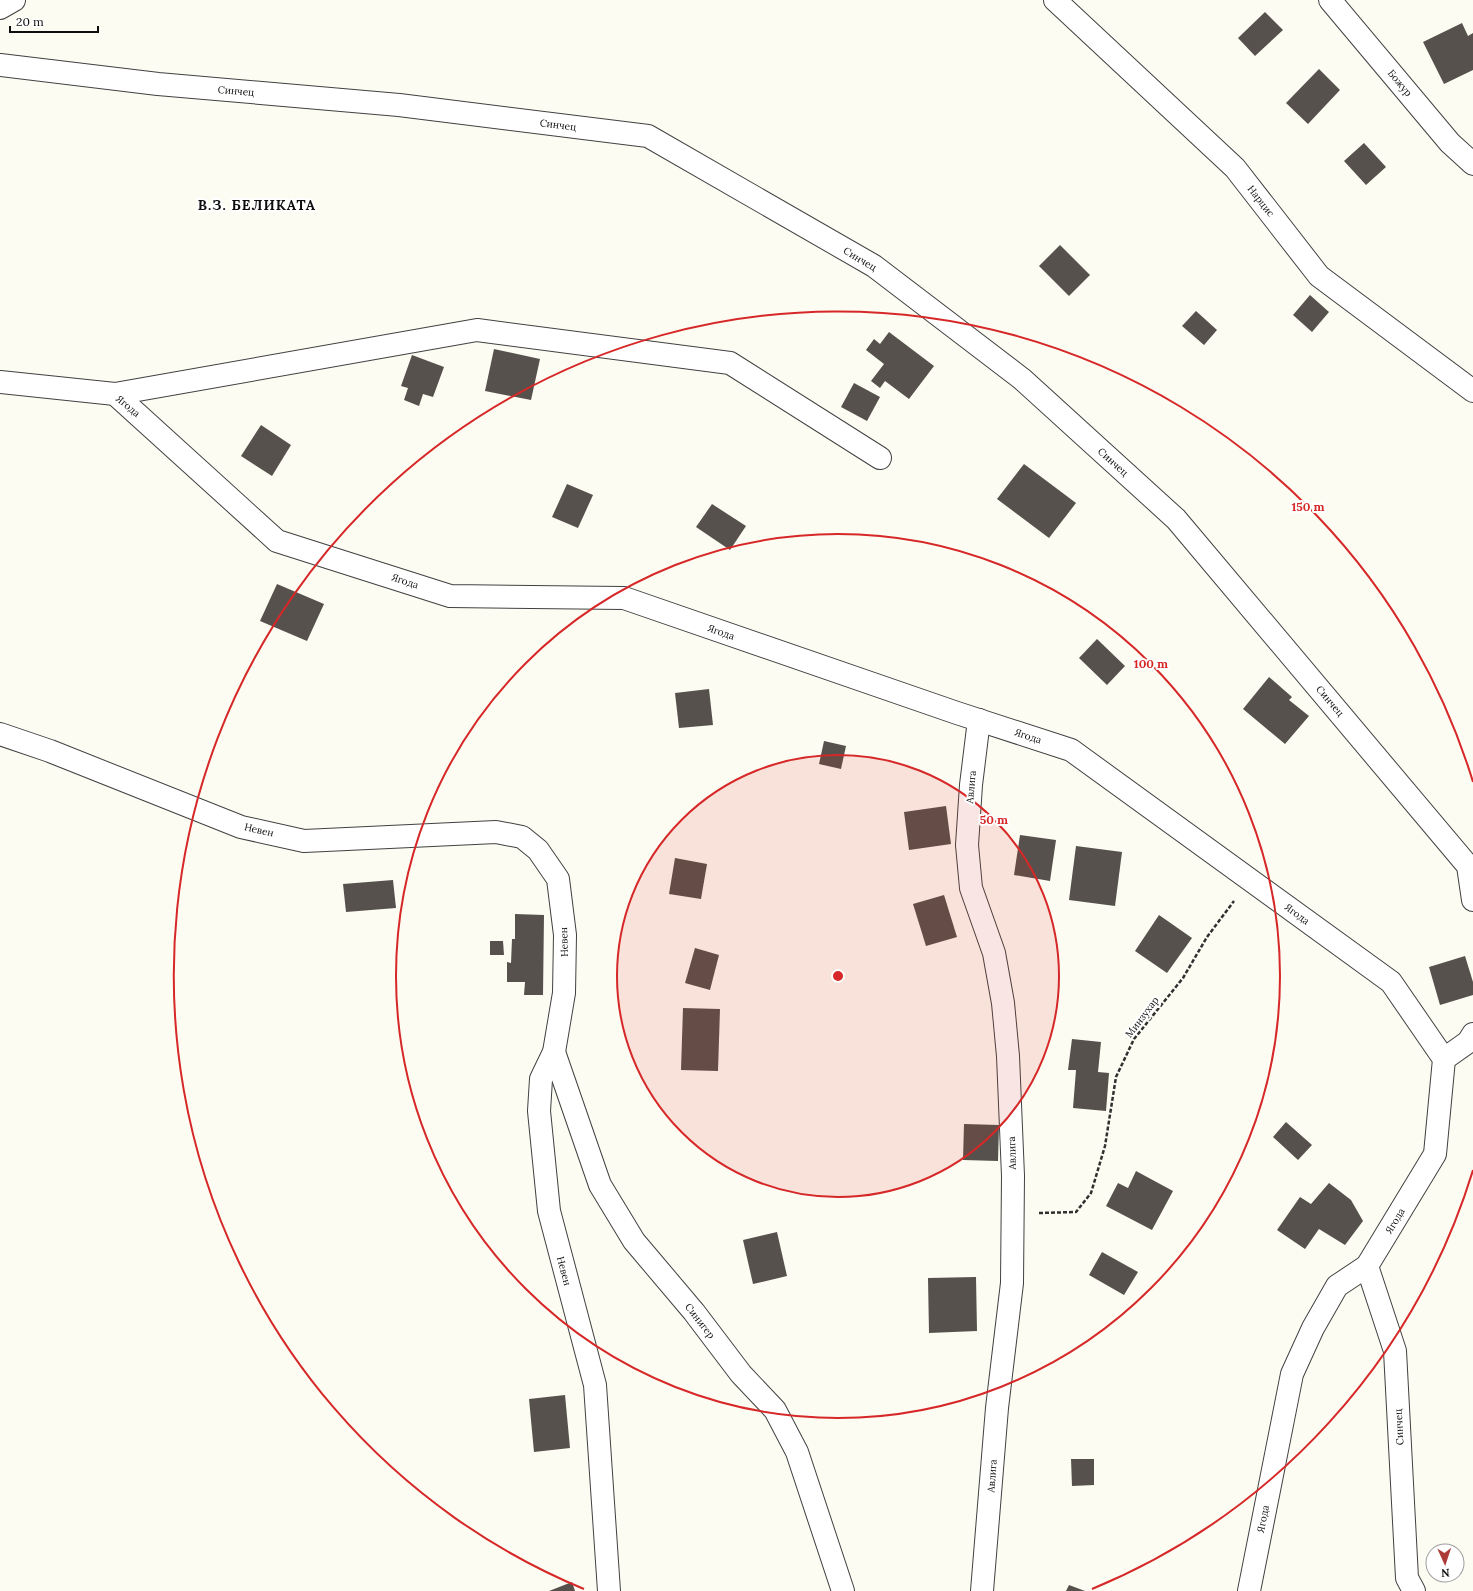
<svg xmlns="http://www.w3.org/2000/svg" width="1473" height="1591" font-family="Lora,serif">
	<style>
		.building { fill: #56514c }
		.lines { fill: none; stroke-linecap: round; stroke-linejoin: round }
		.minor-casing { stroke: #414141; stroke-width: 24 }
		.path { stroke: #303030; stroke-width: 2.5; stroke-dasharray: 4 2; stroke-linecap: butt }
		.minor { stroke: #fff; stroke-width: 22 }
		.ring { fill: none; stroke: #d62828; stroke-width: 2 }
		.labels { text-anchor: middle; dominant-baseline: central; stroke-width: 4; stroke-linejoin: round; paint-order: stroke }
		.street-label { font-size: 10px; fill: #0e0e0e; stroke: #fff }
		.district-label { font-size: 14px; font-weight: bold; letter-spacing: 1px; fill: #0e0e0e; stroke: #fff }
		.centre { fill: #d62828; stroke: #fff; stroke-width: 2 }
		.ring-label { font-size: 12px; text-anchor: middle; font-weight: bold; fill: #d62828; stroke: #fff; stroke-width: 4; stroke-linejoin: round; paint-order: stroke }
	</style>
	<rect width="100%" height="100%" fill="#fdfcf2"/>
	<g class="building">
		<path d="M 1265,12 L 1283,30 L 1255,56 L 1238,38 Z"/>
		<path d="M 1462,23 L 1468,36 L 1473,33 L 1473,70 L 1444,84 L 1423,42 Z"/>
		<path d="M 1319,69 L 1340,90 L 1308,124 L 1286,103 Z"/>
		<path d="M 1364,143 L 1386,167 L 1366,185 L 1344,161 Z"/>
		<path d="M 1060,245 L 1090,275 L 1069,296 L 1039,266 Z"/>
		<path d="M 1310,295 L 1329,312 L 1312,332 L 1293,315 Z"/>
		<path d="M 1196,311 L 1217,330 L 1204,345 L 1182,326 Z"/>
		<path d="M 889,332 L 934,366 L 909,399 L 885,381 L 880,388 L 871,381 L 884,364 L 866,350 L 874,339 L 880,344 Z"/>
		<path d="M 494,349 L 540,359 L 531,400 L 485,391 Z"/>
		<path d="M 412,355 L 444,367 L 433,397 L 423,394 L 419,406 L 404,400 L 408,388 L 401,386 Z"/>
		<path d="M 854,383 L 880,397 L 867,421 L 841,407 Z"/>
		<path d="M 261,425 L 291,445 L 272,476 L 241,456 Z"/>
		<path d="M 1024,464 L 1076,503 L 1049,538 L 997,499 Z"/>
		<path d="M 567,484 L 593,495 L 578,528 L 552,517 Z"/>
		<path d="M 712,504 L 746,526 L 730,550 L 696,527 Z"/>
		<path d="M 277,584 L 324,604 L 307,641 L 260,621 Z"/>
		<path d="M 1097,639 L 1125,666 L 1107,685 L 1079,658 Z"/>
		<path d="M 1269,677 L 1292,697 L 1289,700 L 1309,716 L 1285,744 L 1243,709 Z"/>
		<path d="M 709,689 L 713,725 L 679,728 L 675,693 Z"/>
		<path d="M 824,741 L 846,746 L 841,769 L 819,764 Z"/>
		<path d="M 946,806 L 951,844 L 909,850 L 904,812 Z"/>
		<path d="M 1020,835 L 1056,840 L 1050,881 L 1014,875 Z"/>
		<path d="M 1076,846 L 1122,852 L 1115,906 L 1069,900 Z"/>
		<path d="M 675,858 L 707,864 L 701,899 L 669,894 Z"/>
		<path d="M 393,880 L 396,908 L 346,912 L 343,884 Z"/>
		<path d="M 944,895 L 957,937 L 926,946 L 913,904 Z"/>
		<path d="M 515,914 L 544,915 L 543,995 L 524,995 L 525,982 L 507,982 L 507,962 L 511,963 L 512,939 L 515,939 Z"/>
		<path d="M 1159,915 L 1192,938 L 1167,973 L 1135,951 Z"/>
		<path d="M 490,941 L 503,941 L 504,955 L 490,955 Z"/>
		<path d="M 695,948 L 719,955 L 710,990 L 685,983 Z"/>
		<path d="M 1465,956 L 1473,982 L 1473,995 L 1440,1005 L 1429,967 Z"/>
		<path d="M 683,1008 L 720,1009 L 718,1071 L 681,1070 Z"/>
		<path d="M 1072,1039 L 1101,1042 L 1098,1072 L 1109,1073 L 1106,1111 L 1073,1108 L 1076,1070 L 1068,1070 Z"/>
		<path d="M 1286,1122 L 1312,1145 L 1298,1160 L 1273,1137 Z"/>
		<path d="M 964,1124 L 999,1125 L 998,1161 L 963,1160 Z"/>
		<path d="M 1136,1171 L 1173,1191 L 1152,1230 L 1106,1206 L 1118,1183 L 1128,1188 Z"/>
		<path d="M 1329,1183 L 1351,1200 L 1363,1221 L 1345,1245 L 1319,1229 L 1305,1249 L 1277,1230 L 1300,1197 L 1311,1204 Z"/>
		<path d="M 777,1232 L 787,1276 L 753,1284 L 743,1240 Z"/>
		<path d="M 1102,1252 L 1138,1272 L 1124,1295 L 1089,1275 Z"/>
		<path d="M 976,1277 L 977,1331 L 929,1333 L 928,1278 Z"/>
		<path d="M 565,1395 L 570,1448 L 534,1452 L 529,1399 Z"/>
		<path d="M 1071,1459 L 1094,1459 L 1094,1485 L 1072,1486 Z"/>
		<path d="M 572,1582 L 575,1591 L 549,1591 Z"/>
		<path d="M 1069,1585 L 1085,1591 L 1066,1591 Z"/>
	</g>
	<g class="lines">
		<g class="minor-casing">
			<g id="minor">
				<path d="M 1055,0 L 1235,168 L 1319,276 L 1473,391"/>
				<path d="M 1330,0 L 1450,143 L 1473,164"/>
				<path d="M 0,8 L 14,0"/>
				<path d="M 0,65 L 158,84 L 399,105 L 648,136 L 874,266 L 1022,379 L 1176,519 L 1468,866 L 1473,900"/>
				<path d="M 0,382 L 115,394 L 477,330 L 730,363 L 880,458"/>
				<path d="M 115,394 L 277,541 L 450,596 L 624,598 L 957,713 L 1071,750 L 1391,982 L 1444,1059 L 1435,1154 L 1367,1266 L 1337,1286 L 1313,1328 L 1292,1374 L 1249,1591"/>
				<path d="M 979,720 L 971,785 L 967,845 L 971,888 L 994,953 L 1003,1003 L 1008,1056 L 1013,1176 L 1012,1283 L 997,1408 L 982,1591"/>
				<path d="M 0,734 L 50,751 L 241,827 L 304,841 L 496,832 L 522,837 L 538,850 L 558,879 L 565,935 L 564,993 L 554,1052 L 541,1079 L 539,1111 L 549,1211 L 595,1385 L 609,1591"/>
				<path d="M 554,1052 L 600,1185 L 634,1241 L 694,1312 L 741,1374 L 775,1410 L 797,1452 L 843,1591"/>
				<path d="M 1444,1059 L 1468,1042 L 1473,1034"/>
				<path d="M 1367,1266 L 1395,1351 L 1407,1578 L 1414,1591"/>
			</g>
		</g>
		<path class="path" d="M 1039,1213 L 1076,1212 L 1091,1193 L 1105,1146 L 1116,1077 L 1134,1039 L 1183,978 L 1207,937 L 1234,901"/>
		<use href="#minor" class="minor"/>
	</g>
	<circle cx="838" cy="976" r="221" fill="#d62828" fill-opacity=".12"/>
	<g class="ring">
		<circle cx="838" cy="976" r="221"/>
		<circle cx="838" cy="976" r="442"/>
		<path d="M1473 1170A664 664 0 0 1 1092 1589M584 1589A664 664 0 1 1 1473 782"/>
	</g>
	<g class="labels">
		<g class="street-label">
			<text transform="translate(1400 83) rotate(50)">Божур</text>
			<text transform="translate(236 91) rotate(5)">Синчец</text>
			<text transform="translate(558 125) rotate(7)">Синчец</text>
			<text transform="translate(1261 201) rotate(52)">Нарцис</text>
			<text transform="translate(860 259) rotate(31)">Синчец</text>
			<text transform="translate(128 406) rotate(40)">Ягода</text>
			<text transform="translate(1113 462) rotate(42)">Синчец</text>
			<text transform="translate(405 581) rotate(18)">Ягода</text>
			<text transform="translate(721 632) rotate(19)">Ягода</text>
			<text transform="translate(1330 701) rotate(50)">Синчец</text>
			<text transform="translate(1028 736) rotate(18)">Ягода</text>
			<text transform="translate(971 787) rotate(-85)">Авлига</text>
			<text transform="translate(259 830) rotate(13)">Невен</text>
			<text transform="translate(1297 914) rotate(36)">Ягода</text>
			<text transform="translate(564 942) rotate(-92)">Невен</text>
			<text transform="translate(1142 1017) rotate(-53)">Минзухар</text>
			<text transform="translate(1012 1153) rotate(-92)">Авлига</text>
			<text transform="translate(1395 1221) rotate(-59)">Ягода</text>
			<text transform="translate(564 1271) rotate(75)">Невен</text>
			<text transform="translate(700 1321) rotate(52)">Синигер</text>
			<text transform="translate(1399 1427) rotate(-93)">Синчец</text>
			<text transform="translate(992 1476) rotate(-86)">Авлига</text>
			<text transform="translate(1263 1519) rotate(-79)">Ягода</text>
		</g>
		<g class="district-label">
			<text x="257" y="205">В.З. БЕЛИКАТА</text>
		</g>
	</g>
	<circle cx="838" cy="976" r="6" class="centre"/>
	<g class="ring-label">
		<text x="1308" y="511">150 m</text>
		<text x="1151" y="668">100 m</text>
		<text x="994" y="824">50 m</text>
	</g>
	<g transform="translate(1445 1563) rotate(177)"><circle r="19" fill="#ffffff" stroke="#9f9f9f"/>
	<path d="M0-3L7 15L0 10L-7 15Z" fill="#ad3c38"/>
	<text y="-6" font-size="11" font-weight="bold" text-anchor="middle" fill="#0e0e0e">N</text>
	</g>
	<path d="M10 26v6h88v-6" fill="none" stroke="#0e0e0e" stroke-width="2"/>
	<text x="16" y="26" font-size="12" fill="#0e0e0e" stroke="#ffffff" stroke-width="3" paint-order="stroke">20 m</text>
</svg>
